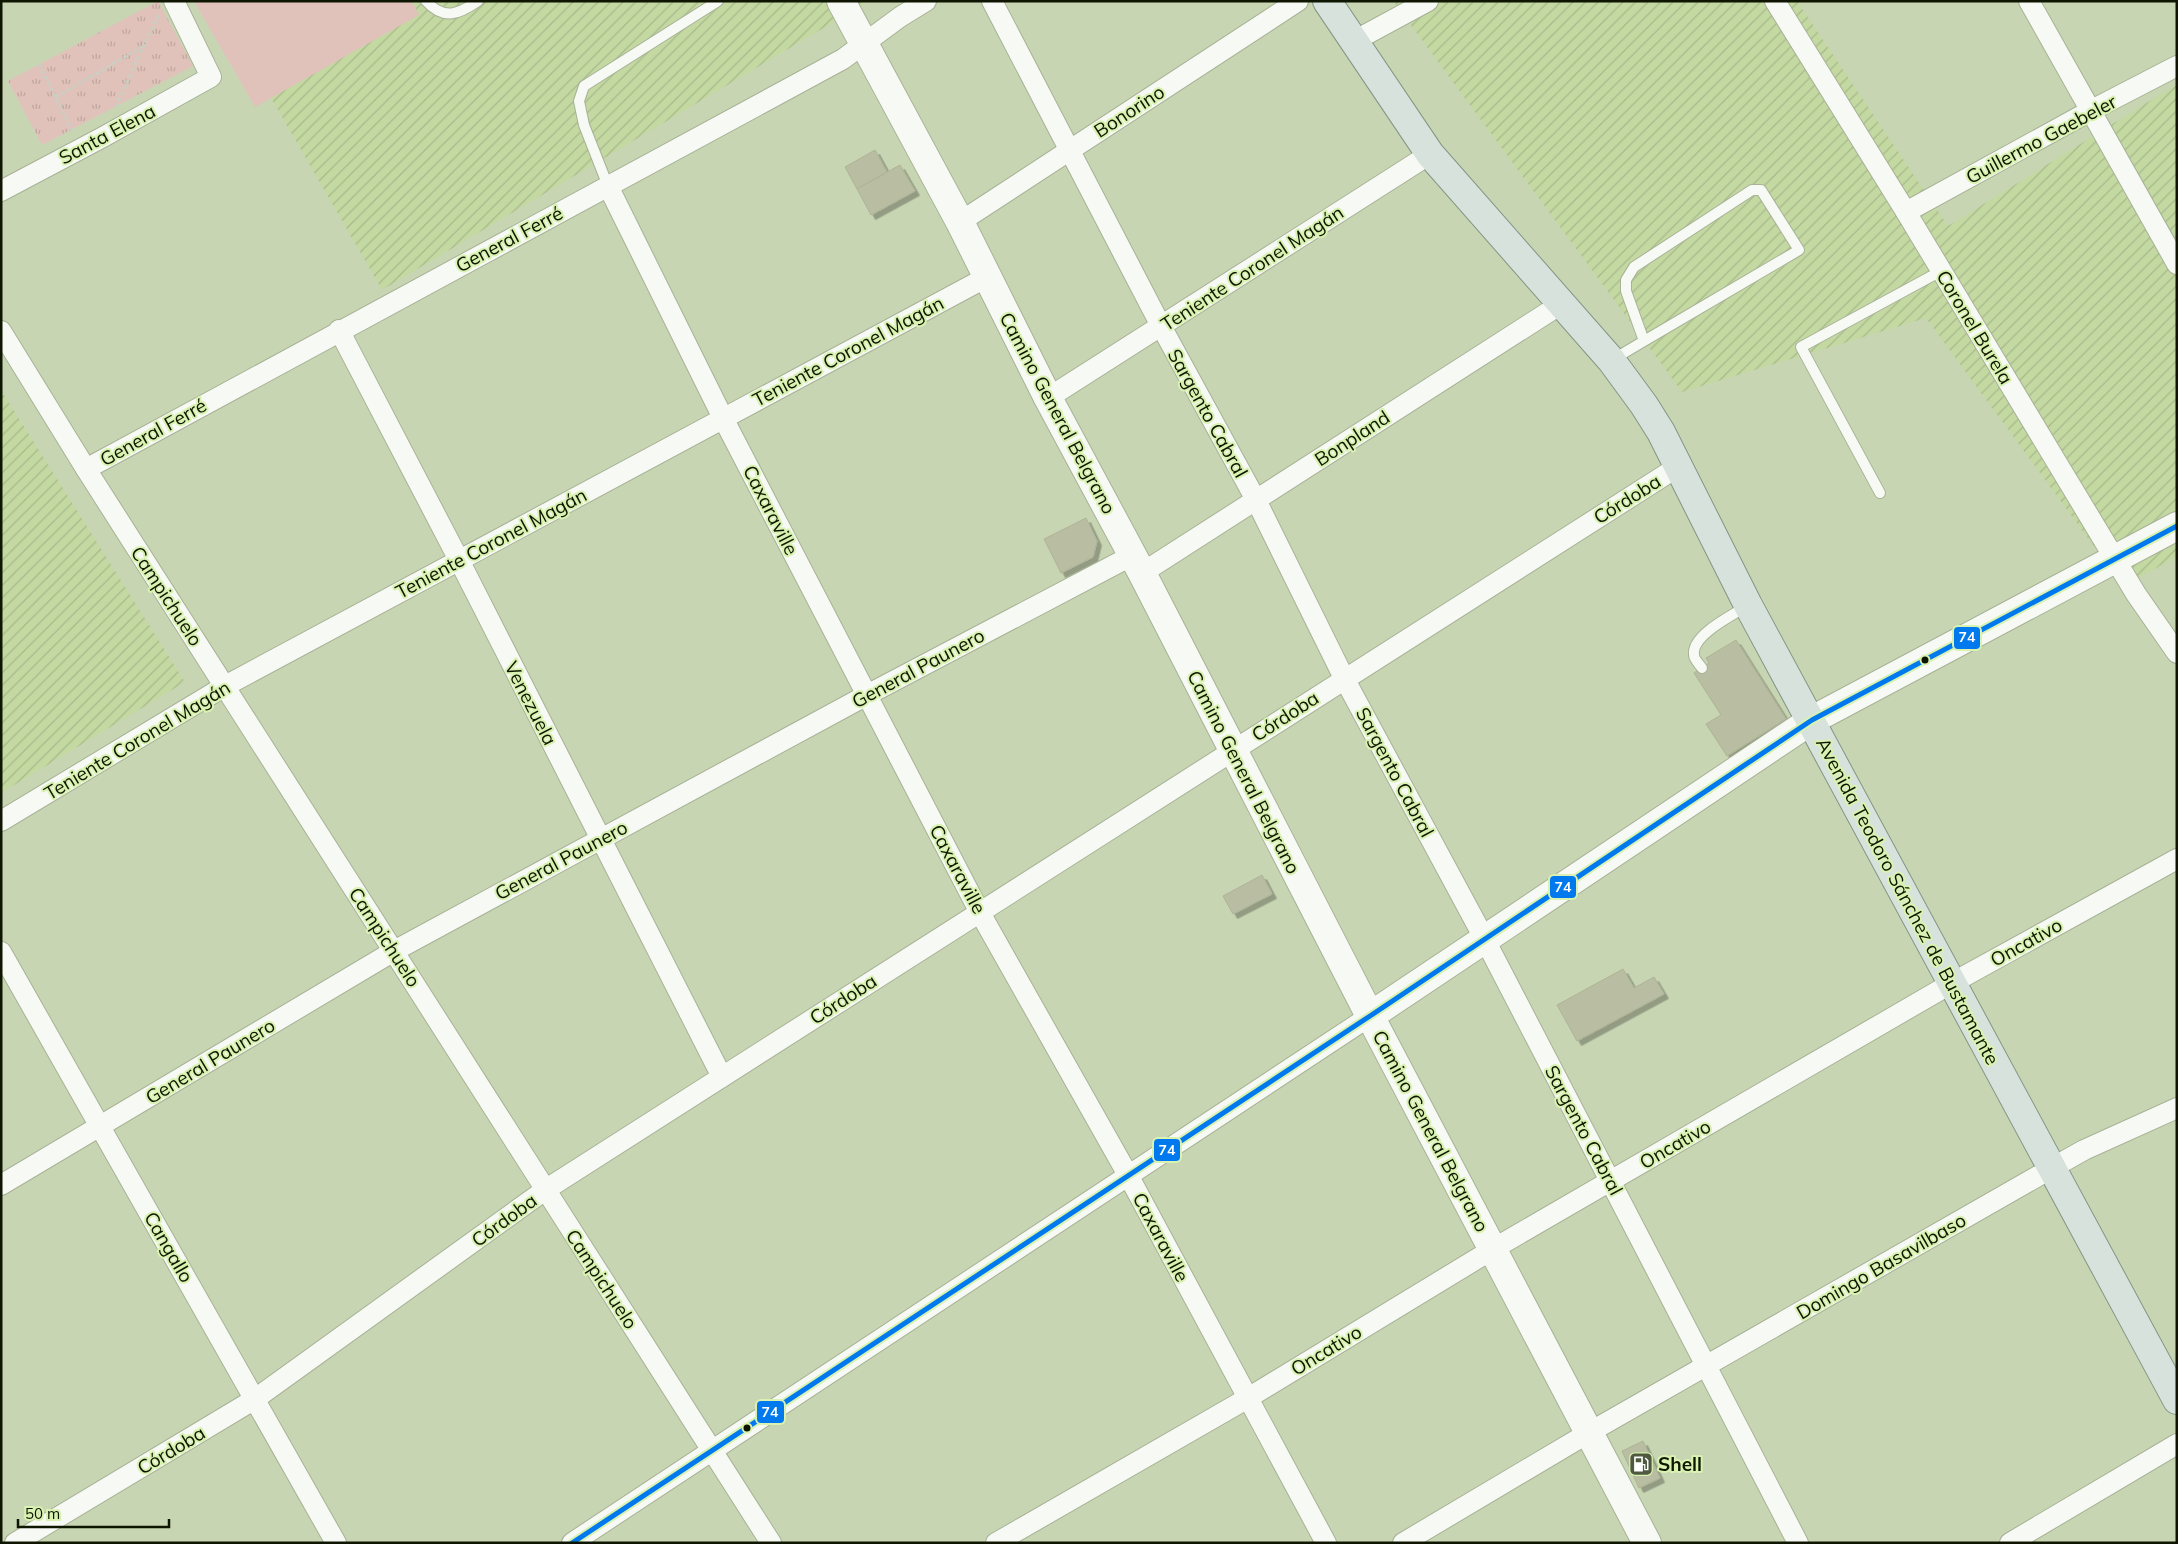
<svg xmlns="http://www.w3.org/2000/svg" width="2178" height="1544" font-family="Mulish,sans-serif">
	<style>
		.industrial { fill: url(#industrial-furrows) }
		.grass { fill: url(#grass-tufts) }
		.garden { fill: #e0c2ba }
		.building { fill: #b9bea2; stroke: #aeb397; filter: url(#shadow) }
		.lines { fill: none; stroke-linecap: round; stroke-linejoin: round }
		.lane-casing { stroke: #a7b296; stroke-width: 12 }
		.street-casing { stroke: #a7b296; stroke-width: 22 }
		.secondary-casing { stroke: #a7b296; stroke-width: 30 }
		.primary-casing { stroke: #829684; stroke-width: 30 }
		.path { stroke: #cacec3; stroke-width: 3; stroke-dasharray: 4 2.5; stroke-linecap: butt }
		.lane { stroke: #f7f9f4; stroke-width: 10 }
		.street { stroke: #f7f9f4; stroke-width: 20 }
		.secondary { stroke: #f7f9f4; stroke-width: 28 }
		.primary { stroke: #d7e2dc; stroke-width: 28 }
		.bus-1-casing { stroke: #d9f2b1; stroke-width: 9 }
		.bus-1 { stroke: #0079ef; stroke-width: 5 }
		.bus-dot { fill: #0e1601; stroke: #d9f2b1; stroke-width: 2 }
		.labels { text-anchor: middle; dominant-baseline: central; stroke-width: 4; stroke-linejoin: round; paint-order: stroke }
		.street-label { font-size: 19px; fill: #0e1601; stroke: #d9f2b1 }
		.poi-label { font-size: 19px; font-weight: bold; fill: #0e1601; stroke: #d9f2b1; text-anchor: start }
		.line-badge { stroke: #d9f2b1; stroke-width: 2 }
		.badge-label { font-size: 14px; text-anchor: middle; font-weight: bold; fill: #fff }
	</style>
	<defs>
		<pattern id="industrial-furrows" width="10" height="10" patternUnits="userSpaceOnUse" patternTransform="scale(1.25)"><rect width="10" height="10" fill="#c4d8a2"/><path d="M-1 1l2-2M0 10L10 0M9 11l2-2" fill="none" stroke="#a7b98a"/></pattern>
		<pattern id="grass-tufts" width="24" height="20" patternUnits="userSpaceOnUse" patternTransform="scale(1.25)"><rect width="24" height="20" fill="#e0c2ba"/><path d="M3 7l-1-3M5 7V3M7 7l1-3M15 17l-1-3M17 17v-4M19 17l1-3" fill="none" stroke="#bfa69e"/></pattern>
		<filter id="shadow"><feDropShadow dx="4.5" dy="4.5" stdDeviation="0" flood-color="#0004"/></filter>
	</defs>
	<rect width="100%" height="100%" fill="#c8d5b3"/>
	<g class="industrial">
		<path d="M 215,1 L 869,1 L 382,290 Z"/>
		<path d="M 1393,1 L 1797,1 L 1948,226 L 2177,84 L 2177,557 L 2123,586 L 1926,318 L 1682,392 Z"/>
		<path d="M 1,390 L 185,682 L 1,793 Z"/>
	</g>
	<path class="grass" d="M 158,1 L 193,66 L 42,145 L 8,81 Z"/>
	<path class="garden" d="M 194,1 L 412,1 L 419,15 L 255,107 Z"/>
	<g class="building">
		<path d="M 875,150 L 887,172 L 857,189 L 845,167 Z"/>
		<path d="M 900,165 L 915,191 L 871,215 L 857,189 Z"/>
		<path d="M 1086,518 L 1097,541 L 1093,557 L 1061,573 L 1044,539 Z"/>
		<path d="M 1736,640 L 1786,719 L 1727,756 L 1706,724 L 1721,715 L 1694,673 L 1709,663 L 1706,658 Z"/>
		<path d="M 1262,875 L 1272,894 L 1233,914 L 1223,896 Z"/>
		<path d="M 1623,969 L 1634,988 L 1654,977 L 1664,994 L 1577,1041 L 1557,1005 Z"/>
		<path d="M 1643,1441 L 1660,1478 L 1639,1488 L 1622,1451 Z"/>
	</g>
	<g class="lines">
		<g class="lane-casing">
			<g id="lane">
				<path d="M 426,1 C 444,21 459,14 478,1"/>
				<path d="M 608,186 L 584,125 L 579,101 L 584,86 L 718,1"/>
				<path d="M 1612,360 L 1644,341 L 1799,250 L 1761,190 L 1752,190 L 1634,267 L 1626,280 L 1626,291 L 1644,341"/>
				<path d="M 1880,493 L 1801,347 L 1941,271"/>
				<path d="M 1702,668 C 1699,664 1694,659 1694,655 C 1691,635 1733,615 1747,606"/>
			</g>
		</g>
		<g class="street-casing">
			<g id="street">
				<path d="M 992,1 L 1161,326 L 1256,500 L 1344,678 L 1484,938 L 1798,1543"/>
				<path d="M 1775,1 L 1906,212 L 2136,594 L 2177,653"/>
				<path d="M 2029,1 L 2177,264"/>
				<path d="M 1354,41 L 1428,1"/>
				<path d="M 608,186 L 723,418 L 979,911 L 1128,1175 L 1326,1543"/>
				<path d="M 1,191 L 103,137 L 211,77 L 174,1"/>
				<path d="M 1906,212 L 2090,111 L 2177,66"/>
				<path d="M 960,222 L 1298,1"/>
				<path d="M 339,330 L 459,560 L 722,1077"/>
				<path d="M 1,331 L 86,469 L 771,1543"/>
				<path d="M 1048,398 L 1430,154"/>
				<path d="M 86,469 L 843,59 L 900,17 L 926,1"/>
				<path d="M 1142,573 L 1561,304"/>
				<path d="M 1,821 L 225,686 L 987,277"/>
				<path d="M 1,952 L 336,1543"/>
				<path d="M 1,1185 L 394,951 L 867,695 L 1133,555"/>
				<path d="M 15,1543 L 255,1399 L 545,1190 L 1679,466"/>
				<path d="M 572,1543 L 1370,1016"/>
				<path d="M 996,1543 L 1248,1398 L 1493,1249 L 1952,983 L 2177,859"/>
				<path d="M 1403,1543 L 1590,1432 L 2052,1168 L 2084,1150 L 2177,1108"/>
				<path d="M 2010,1543 L 2177,1444"/>
			</g>
		</g>
		<g class="secondary-casing">
			<g id="secondary">
				<path d="M 841,1 L 960,222 L 1048,398 L 1142,573 L 1370,1016 L 1647,1543"/>
				<path d="M 1370,1016 L 1812,720 L 2177,526"/>
			</g>
		</g>
		<g class="primary-casing">
			<path id="primary" d="M 1327,1 L 1430,154 L 1611,360 L 1644,405 L 1661,432 L 1748,605 L 2177,1400"/>
		</g>
		<g class="path">
			<path d="M 39,64 L 73,132"/>
			<path d="M 56,97 L 142,47"/>
			<path d="M 116,107 L 143,47 L 159,15"/>
		</g>
		<use href="#lane" class="lane"/>
		<use href="#street" class="street"/>
		<use href="#secondary" class="secondary"/>
		<use href="#primary" class="primary"/>
		<g class="bus-1-casing">
			<path id="bus-1" d="M 572,1543 L 1370,1016 L 1812,720 L 2177,526"/>
		</g>
		<use href="#bus-1" class="bus-1"/>
	</g>
	<defs>
		<g id="fuel-square" transform="scale(1.25)"><rect x="-9" y="-9" width="18" height="18" rx="4" fill="#4f593f" stroke="#d9f2b1"/><path d="M-5.5-6h7V0h2V4h1.3V-2.5L3-4.5l.8-.8L6-3V5H2.5V1h-1V6h-7ZM-4.2-4.7v3.2H.2V-4.7Z" fill="#fff"/></g>
	</defs>
	<g fill-rule="evenodd">
		<use href="#fuel-square" x="1641" y="1464"/>
	</g>
	<g class="bus-dot">
		<circle cx="1925" cy="660" r="4.5"/>
		<circle cx="747" cy="1428" r="4.5"/>
	</g>
	<g class="labels">
		<g class="street-label">
			<text transform="translate(1129 111) rotate(-33)">Bonorino</text>
			<text transform="translate(107 134) rotate(-28)">Santa Elena</text>
			<text transform="translate(2041 139) rotate(-28)">Guillermo Gaebeler</text>
			<text transform="translate(509 239) rotate(-28)">General Ferré</text>
			<text transform="translate(1252 268) rotate(-33)">Teniente Coronel Magán</text>
			<text transform="translate(1975 327) rotate(59)">Coronel Burela</text>
			<text transform="translate(848 351) rotate(-28)">Teniente Coronel Magán</text>
			<text transform="translate(1058 413) rotate(62)">Camino General Belgrano</text>
			<text transform="translate(1208 413) rotate(61)">Sargento Cabral</text>
			<text transform="translate(153 432) rotate(-29)">General Ferré</text>
			<text transform="translate(1352 438) rotate(-33)">Bonpland</text>
			<text transform="translate(1627 499) rotate(-32)">Córdoba</text>
			<text transform="translate(771 510) rotate(63)">Caxaraville</text>
			<text transform="translate(491 543) rotate(-28)">Teniente Coronel Magán</text>
			<text transform="translate(167 596) rotate(57)">Campichuelo</text>
			<text transform="translate(918 668) rotate(-28)">General Paunero</text>
			<text transform="translate(531 703) rotate(63)">Venezuela</text>
			<text transform="translate(1285 716) rotate(-33)">Córdoba</text>
			<text transform="translate(137 740) rotate(-31)">Teniente Coronel Magán</text>
			<text transform="translate(1244 772) rotate(63)">Camino General Belgrano</text>
			<text transform="translate(1395 772) rotate(62)">Sargento Cabral</text>
			<text transform="translate(561 860) rotate(-28)">General Paunero</text>
			<text transform="translate(958 869) rotate(62)">Caxaraville</text>
			<text transform="translate(1908 901) rotate(62)">Avenida Teodoro Sánchez de Bustamante</text>
			<text transform="translate(385 937) rotate(57)">Campichuelo</text>
			<text transform="translate(2026 942) rotate(-29)">Oncativo</text>
			<text transform="translate(843 999) rotate(-33)">Córdoba</text>
			<text transform="translate(210 1061) rotate(-31)">General Paunero</text>
			<text transform="translate(1584 1130) rotate(62)">Sargento Cabral</text>
			<text transform="translate(1431 1131) rotate(62)">Camino General Belgrano</text>
			<text transform="translate(1675 1144) rotate(-30)">Oncativo</text>
			<text transform="translate(504 1220) rotate(-36)">Córdoba</text>
			<text transform="translate(1161 1237) rotate(62)">Caxaraville</text>
			<text transform="translate(169 1247) rotate(60)">Cangallo</text>
			<text transform="translate(1881 1266) rotate(-30)">Domingo Basavilbaso</text>
			<text transform="translate(602 1279) rotate(57)">Campichuelo</text>
			<text transform="translate(1326 1350) rotate(-31)">Oncativo</text>
			<text transform="translate(171 1450) rotate(-31)">Córdoba</text>
		</g>
		<g class="poi-label">
			<text x="1658" y="1464">Shell</text>
		</g>
	</g>
	<g class="line-badge">
		<rect x="1953" y="626" width="28" height="24" rx="5" fill="#0079ef"/>
		<rect x="1549" y="875" width="28" height="24" rx="5" fill="#0079ef"/>
		<rect x="1153" y="1138" width="28" height="24" rx="5" fill="#0079ef"/>
		<rect x="756" y="1400" width="29" height="24" rx="5" fill="#0079ef"/>
	</g>
	<g class="badge-label">
		<text x="1967" y="642">74</text>
		<text x="1563" y="892">74</text>
		<text x="1167" y="1155">74</text>
		<text x="770" y="1417">74</text>
	</g>
	<rect width="2178" height="1544" fill="none" stroke="#0e1601" stroke-width="5"/>
	<path d="M18 1519v8h151v-8" fill="none" stroke="#0e1601" stroke-width="2.5"/>
	<text x="25" y="1519" font-size="15" fill="#0e1601" stroke="#d9f2b1" stroke-width="4" paint-order="stroke">50 m</text>
</svg>
